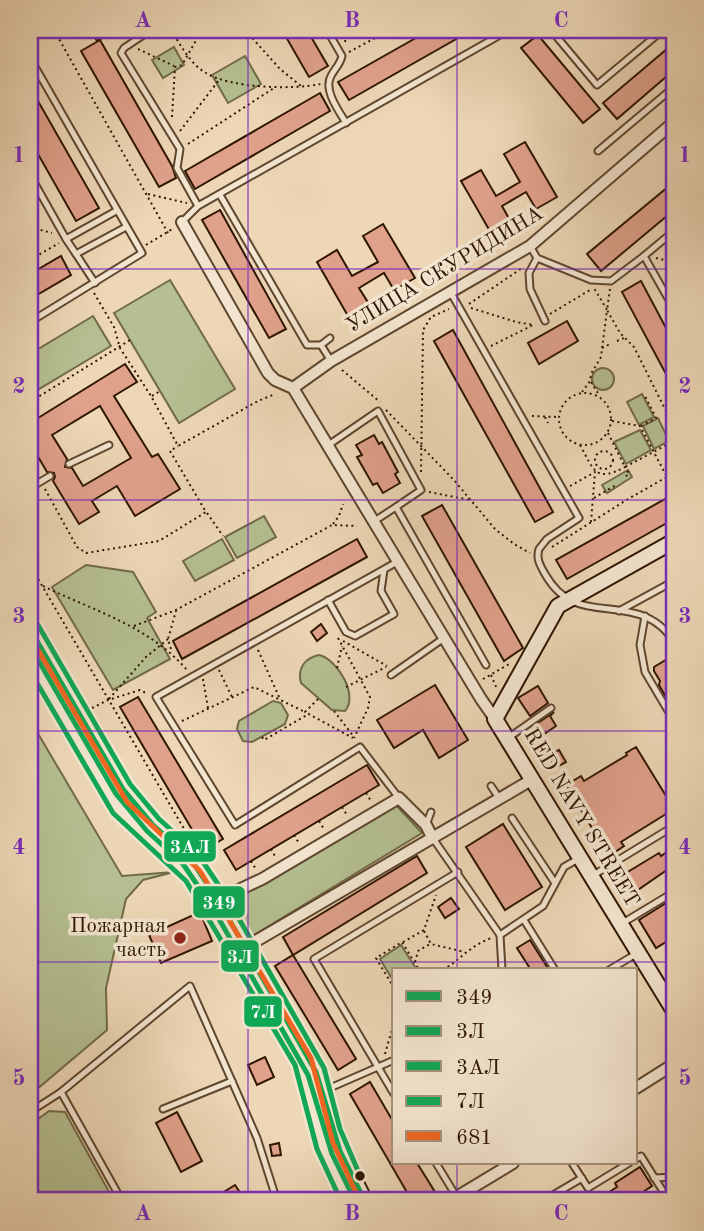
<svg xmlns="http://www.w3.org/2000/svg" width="704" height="1231" font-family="'Old Standard TT',serif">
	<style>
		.green { fill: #b5bf91; stroke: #726a48; stroke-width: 2 }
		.building { fill: #e0a18b; stroke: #2f1500; stroke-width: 2; fill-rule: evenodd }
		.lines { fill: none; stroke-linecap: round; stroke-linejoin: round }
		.lane-casing { stroke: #5e462e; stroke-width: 9 }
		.street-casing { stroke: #5e462e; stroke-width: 14 }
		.secondary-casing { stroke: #2f1500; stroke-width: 18 }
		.path { stroke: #2f1500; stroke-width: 2; stroke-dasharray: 2 3.5; stroke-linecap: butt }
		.lane { stroke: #f3e5d0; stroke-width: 5 }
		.street { stroke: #f3e5d0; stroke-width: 10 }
		.secondary { stroke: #f3e5d0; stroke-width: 14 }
		.bus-1-casing { stroke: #f3e5d0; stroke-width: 10 }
		.bus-2-casing { stroke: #f3e5d0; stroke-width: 10 }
		.bus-3-casing { stroke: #f3e5d0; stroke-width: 10 }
		.bus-4-casing { stroke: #f3e5d0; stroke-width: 10 }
		.bus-5-casing { stroke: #f3e5d0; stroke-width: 10 }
		.bus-1 { stroke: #10a855; stroke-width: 5 }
		.bus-2 { stroke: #10a855; stroke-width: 5 }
		.bus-3 { stroke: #10a855; stroke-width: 5 }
		.bus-4 { stroke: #10a855; stroke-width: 5 }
		.bus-5 { stroke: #f26522; stroke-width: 5 }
		.grid { fill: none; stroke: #7b2cbf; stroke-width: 2; stroke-opacity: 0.55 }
		.poi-dot { fill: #8f2418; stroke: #f3e5d0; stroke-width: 2.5 }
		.bus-dot { fill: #2f1500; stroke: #f3e5d0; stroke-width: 2.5 }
		.labels { text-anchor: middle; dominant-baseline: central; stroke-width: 7; stroke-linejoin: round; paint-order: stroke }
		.street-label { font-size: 21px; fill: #2f1500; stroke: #f3e5d0 }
		.poi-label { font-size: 21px; fill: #2f1500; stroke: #f3e5d0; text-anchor: end }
		.line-badge { stroke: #f3e5d0; stroke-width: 2.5 }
		.badge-label { font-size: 19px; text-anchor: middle; font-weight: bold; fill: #fff }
		.neatline { fill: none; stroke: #7b2cbf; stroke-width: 2.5 }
		.grid-label { font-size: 23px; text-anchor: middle; font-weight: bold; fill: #7b2cbf }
	</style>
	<rect width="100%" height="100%" fill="#edd7b6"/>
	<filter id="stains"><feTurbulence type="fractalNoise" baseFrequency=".00286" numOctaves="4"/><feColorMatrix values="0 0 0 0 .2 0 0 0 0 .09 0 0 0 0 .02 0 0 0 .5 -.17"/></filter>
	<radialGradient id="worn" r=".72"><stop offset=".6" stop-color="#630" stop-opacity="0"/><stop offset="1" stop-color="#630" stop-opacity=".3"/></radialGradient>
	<g class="green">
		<path d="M 174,47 L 184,65 L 163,78 L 152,60 Z"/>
		<path d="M 245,56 L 261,84 L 228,103 L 212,75 Z"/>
		<path d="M 170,280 L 235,389 L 179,423 L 114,313 Z"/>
		<path d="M 93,316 L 111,346 L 39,389 L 30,373 L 30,354 Z"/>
		<circle cx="603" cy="379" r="11"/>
		<path d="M 642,394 L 654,417 L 639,425 L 627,402 Z"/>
		<path d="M 658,418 L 669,441 L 654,449 L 643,426 Z"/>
		<path d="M 640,430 L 651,450 L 626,464 L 614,442 Z"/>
		<path d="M 628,470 L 632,477 L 607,493 L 602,485 Z"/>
		<path d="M 264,516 L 276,537 L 237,558 L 225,537 Z"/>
		<path d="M 222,539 L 234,560 L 195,581 L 183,561 Z"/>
		<path d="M 86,565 L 133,572 L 156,612 L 147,618 L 170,659 L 113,690 L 52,587 Z"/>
		<path d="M 319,655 C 337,659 359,695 345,711 L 332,710 L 301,683 C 297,668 305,658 319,655 Z"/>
		<path d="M 273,701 L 281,703 L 288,715 L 285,724 L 252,742 L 243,741 L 237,729 L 239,721 Z"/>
		<path d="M 30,720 L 122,876 L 174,872 L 143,880 L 126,899 L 106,988 L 107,1030 L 30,1095 Z"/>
		<path d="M 396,805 L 422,833 L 251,937 L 231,898 Z"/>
		<path d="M 401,945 L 417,970 L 394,970 L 394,982 L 380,959 Z"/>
		<path d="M 49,1111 L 65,1112 L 114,1201 L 30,1201 L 30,1125 Z"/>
	</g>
	<g class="building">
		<path d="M 90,30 L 117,30 L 97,41 Z"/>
		<path d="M 282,30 L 307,30 L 328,66 L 309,77 Z"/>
		<path d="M 430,30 L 472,30 L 349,100 L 338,82 Z"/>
		<path d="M 538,35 L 600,109 L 583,123 L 521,48 Z"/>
		<path d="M 100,40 L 172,166 L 176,178 L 159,187 L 81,51 Z"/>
		<path d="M 674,43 L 674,70 L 617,119 L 603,103 Z"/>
		<path d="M 30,87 L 99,208 L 76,221 L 30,140 Z"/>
		<path d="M 320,93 L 330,111 L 195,189 L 185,171 Z"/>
		<path d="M 525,142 L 557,197 L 536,209 L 526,192 L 502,206 L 511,222 L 491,233 L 461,181 L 481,170 L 496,196 L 520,182 L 504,154 Z"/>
		<path d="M 674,182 L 674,210 L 601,271 L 587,254 Z"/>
		<path d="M 220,210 L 286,329 L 269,338 L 202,220 Z"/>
		<path d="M 383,224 L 415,278 L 394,290 L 384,273 L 359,288 L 369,304 L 348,316 L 317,262 L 337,250 L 352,276 L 378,262 L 363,236 Z"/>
		<path d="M 61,256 L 71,275 L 30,299 L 30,274 Z"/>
		<path d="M 641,281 L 674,343 L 674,389 L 622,292 Z"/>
		<path d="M 567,321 L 578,341 L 539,364 L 528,343 Z"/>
		<path d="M 453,330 L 553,512 L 535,522 L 434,341 Z"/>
		<path d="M 125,364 L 137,382 L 114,396 L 152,457 L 158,454 L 180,489 L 135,516 L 117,486 L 92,501 L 99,512 L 79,524 L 53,481 L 55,477 L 54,473 L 47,472 L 30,443 L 30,423 ZM 100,406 L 131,458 L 83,486 L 72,468 L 65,467 L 67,459 L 52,435 Z"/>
		<path d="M 374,435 L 379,444 L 382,442 L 398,472 L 395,474 L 400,483 L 383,493 L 377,483 L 373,485 L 357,457 L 362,455 L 356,445 Z"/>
		<path d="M 674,494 L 674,519 L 567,579 L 556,560 Z"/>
		<path d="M 442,505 L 523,648 L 504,661 L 422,516 Z"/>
		<path d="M 357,539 L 367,557 L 182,659 L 173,641 Z"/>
		<path d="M 321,624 L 327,633 L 317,641 L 311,632 Z"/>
		<path d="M 674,655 L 674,711 L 659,685 L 660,681 L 654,671 L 654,667 Z"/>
		<path d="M 435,685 L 468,740 L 439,758 L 423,730 L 394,748 L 377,720 Z"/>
		<path d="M 538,686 L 548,703 L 530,716 L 518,698 Z"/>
		<path d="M 138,697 L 223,839 L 204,850 L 120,707 Z"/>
		<path d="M 554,712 L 550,716 L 556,726 L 544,734 L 538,724 L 535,725 Z"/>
		<path d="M 636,747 L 674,809 L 621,842 L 624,846 L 609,856 L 566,785 L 581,776 L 584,781 L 627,755 L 626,753 Z"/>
		<path d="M 559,750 L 566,762 L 555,768 L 549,756 Z"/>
		<path d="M 367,765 L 379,785 L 236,870 L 224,850 Z"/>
		<path d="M 503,824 L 542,887 L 505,910 L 466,847 Z"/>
		<path d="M 674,847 L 674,865 L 632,894 L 621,876 L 659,853 L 661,856 Z"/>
		<path d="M 417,856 L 427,873 L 293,955 L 283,937 Z"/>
		<path d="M 451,898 L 459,909 L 445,918 L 438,907 Z"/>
		<path d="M 674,898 L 674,937 L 656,948 L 639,920 Z"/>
		<path d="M 200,912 L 212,941 L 161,963 L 149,935 Z"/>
		<path d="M 530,940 L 549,970 L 531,970 L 517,948 Z"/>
		<path d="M 293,955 L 356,1059 L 338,1070 L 275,966 Z"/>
		<path d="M 265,1057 L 274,1077 L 257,1085 L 248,1065 Z"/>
		<path d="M 370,1082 L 394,1123 L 394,1163 L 417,1163 L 435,1192 L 419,1201 L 412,1201 L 350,1094 Z"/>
		<path d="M 177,1112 L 202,1161 L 181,1172 L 156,1123 Z"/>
		<path d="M 279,1143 L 281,1155 L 272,1156 L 270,1145 Z"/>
		<path d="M 640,1167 L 652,1186 L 634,1198 L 636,1201 L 595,1201 L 617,1187 L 615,1183 Z"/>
		<path d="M 235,1185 L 241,1194 L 229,1201 L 209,1201 Z"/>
	</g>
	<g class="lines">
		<g class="lane-casing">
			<g id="lane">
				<path d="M 151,30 L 124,48 L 121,53 L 180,149 L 177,168 L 198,206"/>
				<path d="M 327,30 L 342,56 C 340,65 335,68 331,76 C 323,90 339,111 346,123"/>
				<path d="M 551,30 L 597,85 L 663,30"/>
				<path d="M 30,58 L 142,253 L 30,322"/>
				<path d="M 598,151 L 674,87"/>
				<path d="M 30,175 L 66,239 L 116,211"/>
				<path d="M 220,195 L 307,345 L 321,345 L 331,361"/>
				<path d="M 182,222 L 198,206 L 509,30"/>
				<path d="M 66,239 L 76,254"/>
				<path d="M 530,246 L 537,258 L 591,280 L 611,281 L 644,256 L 674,309"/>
				<path d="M 644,256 L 674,231"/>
				<path d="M 537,258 L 529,273 L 530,289 L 545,321"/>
				<path d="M 95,283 L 76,254 L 126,227"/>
				<path d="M 451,293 L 579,518 L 547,539 L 539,549 C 536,559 540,565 545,574 C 571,620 608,601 646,617 C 659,623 666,630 674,642"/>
				<path d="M 321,345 L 330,338"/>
				<path d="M 327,446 L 378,411 L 421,490 L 396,507"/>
				<path d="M 69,464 L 109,445"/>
				<path d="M 30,488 L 50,476"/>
				<path d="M 373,522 L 396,507 L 486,665"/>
				<path d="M 397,562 L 156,697 L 235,825 L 360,747 L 399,798"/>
				<path d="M 328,600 L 346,632 L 355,636 L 394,614 L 381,591 L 384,570"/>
				<path d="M 619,611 L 674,581"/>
				<path d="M 645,616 L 640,645 L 645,672 L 674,721"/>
				<path d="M 391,675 L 444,638"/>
				<path d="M 508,738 L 551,708"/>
				<path d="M 491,786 L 499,798"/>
				<path d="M 512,818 L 555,883"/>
				<path d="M 426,825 L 431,812"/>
				<path d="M 432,837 L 500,935"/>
				<path d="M 592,876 L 674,826"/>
				<path d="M 524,920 L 555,970"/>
				<path d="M 621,924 L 674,892"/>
				<path d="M 502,970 L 500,935 L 543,906 L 564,867 L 578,859"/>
				<path d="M 609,970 L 636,954"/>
				<path d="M 323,1091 L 394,1060"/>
				<path d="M 61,1092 L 122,1201"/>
				<path d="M 394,1094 L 314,959 L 458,872"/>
				<path d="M 163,1109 L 232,1081"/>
				<path d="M 30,1112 L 61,1092 L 190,986 L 257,1138 L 277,1201"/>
				<path d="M 636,1159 L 641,1156 L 669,1201"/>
				<path d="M 436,1163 L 456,1196"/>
				<path d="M 572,1163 L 588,1188 L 629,1163"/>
				<path d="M 654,1178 L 674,1177"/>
				<path d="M 543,1201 L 582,1178"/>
			</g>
		</g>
		<g class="street-casing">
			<g id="street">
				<path d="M 182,222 L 268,373 L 275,380 L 293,388 L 481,699 L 495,719"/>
				<path d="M 293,388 L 331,361 L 530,246 L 674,122"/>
				<path d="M 209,904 L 262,879 L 399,798 L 426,825 L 432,837"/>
				<path d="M 244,948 L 533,779"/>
				<path d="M 636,1088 L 674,1064"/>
				<path d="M 450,1201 L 513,1163"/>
			</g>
		</g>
		<g class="secondary-casing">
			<g id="secondary">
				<path d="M 674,541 L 558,606 L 495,719 L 674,1011"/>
				<path d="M 30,629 L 123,789 L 153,825 L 190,858 L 218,900 L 316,1072 L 340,1151 L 365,1201"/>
				<path d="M 30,654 L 120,808 L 187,870"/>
				<path d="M 306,1070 L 325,1146 L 350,1201"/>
			</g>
		</g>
		<g class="path">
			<path d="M 54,30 L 168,233"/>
			<path d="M 171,30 C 180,44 190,64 206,73 C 230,88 292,90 321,84"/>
			<path d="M 245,30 L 280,69 L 301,86"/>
			<path d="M 345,42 L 347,30"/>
			<path d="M 138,49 L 174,66"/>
			<path d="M 349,52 L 390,30"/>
			<path d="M 172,117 L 175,67 L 182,65 L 202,30"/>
			<path d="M 180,131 L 219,80"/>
			<path d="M 188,144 L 274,88"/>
			<path d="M 148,194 L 187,203"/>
			<path d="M 30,227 L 52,233"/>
			<path d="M 146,245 L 174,228"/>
			<path d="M 656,258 L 668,261 L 674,257"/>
			<path d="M 30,260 L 59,243"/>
			<path d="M 668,261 L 674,271"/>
			<path d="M 610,289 L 607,310 L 620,333 L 634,347 L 674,427"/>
			<path d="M 94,293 L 114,327 L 120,348 L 151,396 L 178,446 L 258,401 L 275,394"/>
			<path d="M 469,304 L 522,268"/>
			<path d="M 471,308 L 516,322 L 534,325"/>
			<path d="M 550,314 L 590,290"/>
			<path d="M 617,341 L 624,338"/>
			<path d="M 491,346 L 533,325"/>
			<path d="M 602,348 L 610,344"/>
			<path d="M 342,370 L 380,402"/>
			<path d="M 591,382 L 599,395"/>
			<path d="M 582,392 L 590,381 L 591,374 L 601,357 L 607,310 L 594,288"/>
			<circle cx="585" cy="419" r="26"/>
			<path d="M 152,396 L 160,391"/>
			<path d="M 30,402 L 130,340"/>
			<path d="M 386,410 L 453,479 L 495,529 L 514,544 L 530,553"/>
			<path d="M 532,416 L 558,417"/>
			<path d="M 545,417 L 548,423"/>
			<path d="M 612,421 L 640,426 L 667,477"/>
			<path d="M 641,426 L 656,418 L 644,394"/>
			<path d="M 608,433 L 625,467 L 674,441"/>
			<path d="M 580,445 C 594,470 595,483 625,467 L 629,474 L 623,478"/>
			<circle cx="604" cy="460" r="9"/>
			<path d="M 30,464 L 37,475"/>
			<path d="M 421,472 L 423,330 L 431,317 L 449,309"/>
			<path d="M 570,486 L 595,472 L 591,522"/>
			<path d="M 45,489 L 77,547 L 86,553 L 159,541 L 206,512 L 170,451 L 178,446"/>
			<path d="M 429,492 L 470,500"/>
			<path d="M 594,498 L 616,485"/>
			<path d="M 207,513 L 223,536"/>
			<path d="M 333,524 L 339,516 L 343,504"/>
			<path d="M 552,547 L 628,499 L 674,473"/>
			<path d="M 30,565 L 190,839"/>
			<path d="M 43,586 C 94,611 149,626 187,670"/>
			<path d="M 134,626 L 176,610 L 332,525 L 357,526"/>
			<path d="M 338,638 L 370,697 L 368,708 L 354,738"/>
			<path d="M 343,641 L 387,666"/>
			<path d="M 171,649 L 168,639 L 176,611"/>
			<path d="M 258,650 L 280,699"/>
			<path d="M 337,668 L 342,646"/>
			<path d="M 219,670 L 232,697"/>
			<path d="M 491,675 L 497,689"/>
			<path d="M 203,679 L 208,708"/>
			<path d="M 483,679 L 511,663"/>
			<path d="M 346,687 L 386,667"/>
			<path d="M 109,699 L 146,657 L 168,639"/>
			<path d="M 318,699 L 305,712 L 353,738"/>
			<path d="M 92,708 L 108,700 L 140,690 L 148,694"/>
			<path d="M 334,711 L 354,737"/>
			<path d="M 182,721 L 254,687 L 305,712"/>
			<path d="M 262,737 L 264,740 L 307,715"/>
			<path d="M 366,793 L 371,801"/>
			<path d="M 342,807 L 347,815"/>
			<path d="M 319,821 L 324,829"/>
			<path d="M 294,835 L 299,843"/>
			<path d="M 271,849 L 276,858"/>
			<path d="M 251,861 L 256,869"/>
			<path d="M 424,931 L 431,944 L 465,952"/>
			<path d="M 403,942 L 424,930 L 436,895"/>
			<path d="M 415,962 L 418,951 L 430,944"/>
			<path d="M 443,970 C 460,960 472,944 492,938"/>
			<path d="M 394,988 L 376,958 L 402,942 L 419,970"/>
			<path d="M 385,1054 L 394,1022"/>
		</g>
		<use href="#lane" class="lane"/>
		<use href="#street" class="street"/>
		<use href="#secondary" class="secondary"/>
		<g class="bus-1-casing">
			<path id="bus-1" d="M 30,629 L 123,789 L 153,825 L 190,858 L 218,900 L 316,1072 L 340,1151 L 365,1201"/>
		</g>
		<g class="bus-2-casing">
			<path id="bus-2" d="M 30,646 L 116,794 L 147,831 L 183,864 L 211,905 L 308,1075 L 332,1154 L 355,1201"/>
		</g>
		<g class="bus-3-casing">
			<path id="bus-3" d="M 38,625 L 130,784 L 159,819 L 197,853 L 226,896 L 324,1068 L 340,1129 L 361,1178"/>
		</g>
		<g class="bus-4-casing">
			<path id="bus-4" d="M 30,671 L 113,813 L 186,881 L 295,1065 L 317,1149 L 341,1201"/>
		</g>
		<g class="bus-5-casing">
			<path id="bus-5" d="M 38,650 L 127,802 L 200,871 L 311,1058 L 333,1143 L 358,1197"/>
		</g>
		<use href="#bus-1" class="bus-1"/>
		<use href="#bus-2" class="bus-2"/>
		<use href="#bus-3" class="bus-3"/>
		<use href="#bus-4" class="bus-4"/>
		<use href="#bus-5" class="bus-5"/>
	</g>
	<path class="grid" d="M 248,30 L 248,1201M 457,30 L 457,970M 30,269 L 674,269M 30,500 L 674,500M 30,731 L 674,731M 30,962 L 674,962M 457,1163 L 457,1201"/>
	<circle class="poi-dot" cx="180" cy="938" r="7"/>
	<circle class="bus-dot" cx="360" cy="1176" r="6"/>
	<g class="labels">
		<g class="street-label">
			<text transform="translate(445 270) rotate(-31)">УЛИЦА СКУРИДИНА</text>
			<text transform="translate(581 818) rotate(59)">RED NAVY STREET</text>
		</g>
		<g class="poi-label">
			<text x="166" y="926">Пожарная<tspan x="166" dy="24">часть</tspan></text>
		</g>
	</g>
	<g class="line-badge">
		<rect x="163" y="830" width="54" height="33" rx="7" fill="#10a855"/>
		<rect x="192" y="885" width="54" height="34" rx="7" fill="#10a855"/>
		<rect x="220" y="939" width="40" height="34" rx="7" fill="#10a855"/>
		<rect x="243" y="995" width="40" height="33" rx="7" fill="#10a855"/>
	</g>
	<g class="badge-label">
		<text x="190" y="853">3АЛ</text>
		<text x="219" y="909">349</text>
		<text x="240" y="963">3Л</text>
		<text x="263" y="1018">7Л</text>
	</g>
	<rect width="704" height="1231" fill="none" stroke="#edd7b6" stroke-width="77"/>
	<rect x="392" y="968" width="245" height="196" fill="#f3e5d0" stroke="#a5927d" stroke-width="2"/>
	<rect x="406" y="991" width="35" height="10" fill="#10a855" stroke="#a5927d" stroke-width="2"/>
	<text x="456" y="1004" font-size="21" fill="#2f1500">349</text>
	<rect x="406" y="1026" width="35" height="10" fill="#10a855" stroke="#a5927d" stroke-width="2"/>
	<text x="456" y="1038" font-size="21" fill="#2f1500">3Л</text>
	<rect x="406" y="1061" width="35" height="10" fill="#10a855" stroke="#a5927d" stroke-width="2"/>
	<text x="456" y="1074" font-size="21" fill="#2f1500">3АЛ</text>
	<rect x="406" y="1096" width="35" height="10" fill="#10a855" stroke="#a5927d" stroke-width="2"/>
	<text x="456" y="1108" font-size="21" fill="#2f1500">7Л</text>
	<rect x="406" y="1131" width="35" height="10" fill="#f26522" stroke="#a5927d" stroke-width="2"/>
	<text x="456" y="1144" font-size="21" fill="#2f1500">681</text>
	<rect x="38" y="38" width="628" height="1154" class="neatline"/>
	<g class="grid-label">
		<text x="143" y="27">A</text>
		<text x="352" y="27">B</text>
		<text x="561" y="27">C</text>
		<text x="19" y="162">1</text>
		<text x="685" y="162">1</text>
		<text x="19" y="393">2</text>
		<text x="685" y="393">2</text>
		<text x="19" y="623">3</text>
		<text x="685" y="623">3</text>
		<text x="19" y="854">4</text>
		<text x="685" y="854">4</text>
		<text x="19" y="1085">5</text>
		<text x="685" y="1085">5</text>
		<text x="143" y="1220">A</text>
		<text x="352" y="1220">B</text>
		<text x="561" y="1220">C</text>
	</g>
	<rect width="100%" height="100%" filter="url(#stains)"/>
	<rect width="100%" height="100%" fill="url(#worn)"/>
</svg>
